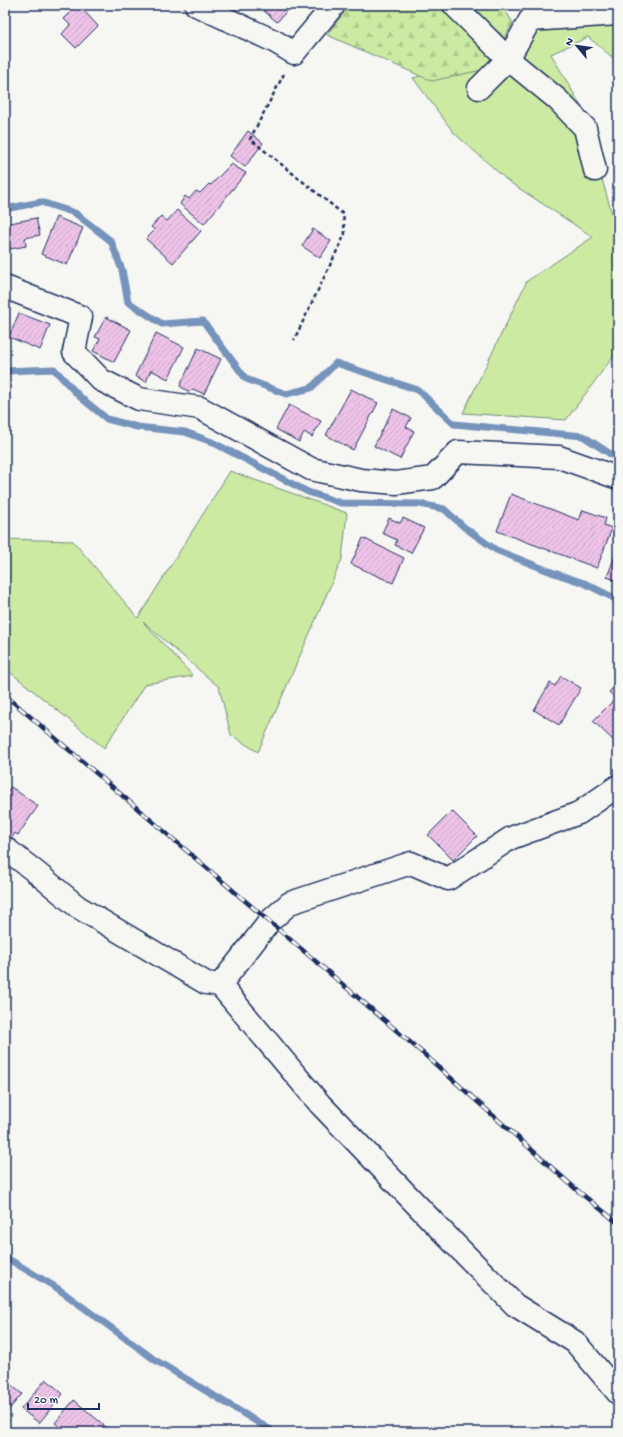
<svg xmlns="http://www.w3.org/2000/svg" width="623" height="1437" font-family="'Gochi Hand',sans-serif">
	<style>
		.grass { fill: #cceaa1; stroke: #748c80 }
		.forest { fill: url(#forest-firs); stroke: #748c80 }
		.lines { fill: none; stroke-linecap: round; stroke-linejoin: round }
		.stream { stroke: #7493bb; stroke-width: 7 }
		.building { fill: url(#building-hatch); stroke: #1b2f5e }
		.minor-casing { stroke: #1b2f5e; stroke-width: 25 }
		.path { stroke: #1b2f5e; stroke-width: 2.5; stroke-dasharray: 4 3; stroke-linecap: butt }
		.minor { stroke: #f6f6f2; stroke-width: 22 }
		.rail-casing { stroke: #1b2f5e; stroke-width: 4.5 }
		.rail { stroke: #f6f6f2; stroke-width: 3; stroke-dasharray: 9; stroke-linecap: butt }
	</style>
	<defs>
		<pattern id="forest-firs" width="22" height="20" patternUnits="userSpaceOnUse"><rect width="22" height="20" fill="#cceaa1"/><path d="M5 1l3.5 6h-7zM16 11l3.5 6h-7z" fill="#afc98d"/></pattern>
		<pattern id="building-hatch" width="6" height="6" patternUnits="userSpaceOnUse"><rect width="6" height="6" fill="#eec3e8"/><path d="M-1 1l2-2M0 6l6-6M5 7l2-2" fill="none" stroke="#cca8c9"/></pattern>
	</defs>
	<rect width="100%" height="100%" fill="#f6f6f2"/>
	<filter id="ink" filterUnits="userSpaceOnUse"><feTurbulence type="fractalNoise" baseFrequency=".025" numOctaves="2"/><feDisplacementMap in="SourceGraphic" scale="8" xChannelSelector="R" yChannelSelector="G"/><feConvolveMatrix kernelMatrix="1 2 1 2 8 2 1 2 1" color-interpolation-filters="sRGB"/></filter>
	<g filter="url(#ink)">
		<g class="grass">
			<path d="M 562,5 L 618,5 L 618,62 L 588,37 L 551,54 L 581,106 L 618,235 L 618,350 L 566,420 L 463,413 L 527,281 L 593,237 L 508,181 L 454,133 L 413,78 L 506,50 L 541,20 Z"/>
			<path d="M 230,471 L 347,513 L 342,559 L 258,752 L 231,735 L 219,687 L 143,622 L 193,676 L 145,684 L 104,748 L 5,668 L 5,539 L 73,541 L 138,618 Z"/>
		</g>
		<path class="forest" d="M 349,5 L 502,5 L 513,23 L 486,69 L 432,81 L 327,35 Z"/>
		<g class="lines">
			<g class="stream">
				<path d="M 5,209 L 41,202 L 75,213 L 111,241 L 122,270 L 128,302 L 162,324 L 203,321 L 246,379 L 286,394 L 311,388 L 336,363 L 418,390 L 454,424 L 583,436 L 618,459"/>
				<path d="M 5,371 L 54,369 L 79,396 L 107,419 L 137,427 L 185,432 L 212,442 L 308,492 L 341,503 L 420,504 L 444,509 L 464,527 L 496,550 L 554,573 L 584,583 L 618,600"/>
				<path d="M 5,1257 L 57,1288 L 155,1360 L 274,1432"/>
			</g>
		</g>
		<g class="building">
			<path d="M 64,5 L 88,5 L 83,10 L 98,26 L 76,48 L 62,34 L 70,25 L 64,19 L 71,12 Z"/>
			<path d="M 264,5 L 292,5 L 277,22 L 263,10 L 266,6 Z"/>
			<path d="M 248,131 L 263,143 L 245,167 L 230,156 Z"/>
			<path d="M 231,164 L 246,173 L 204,224 L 180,204 L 185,196 L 189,199 L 196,191 L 200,193 L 209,184 L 211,185 Z"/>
			<path d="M 177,210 L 201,231 L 173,263 L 146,239 L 155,230 L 151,227 L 161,216 L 167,221 Z"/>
			<path d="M 56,217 L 83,228 L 67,265 L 41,254 Z"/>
			<path d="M 36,218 L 40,235 L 25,238 L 26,246 L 5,250 L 5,224 Z"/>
			<path d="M 313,229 L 331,241 L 320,258 L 302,246 Z"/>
			<path d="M 19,313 L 50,325 L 40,350 L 9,337 Z"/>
			<path d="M 106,317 L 131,330 L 114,362 L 93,351 L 100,339 L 95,337 Z"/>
			<path d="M 156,333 L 184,347 L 168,379 L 151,370 L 146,382 L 135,376 Z"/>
			<path d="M 198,348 L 221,359 L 204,394 L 193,389 L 189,392 L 180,386 Z"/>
			<path d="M 351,389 L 378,403 L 353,450 L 326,435 Z"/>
			<path d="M 289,405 L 321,421 L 312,437 L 304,432 L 299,442 L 276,429 Z"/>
			<path d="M 393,409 L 411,418 L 406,427 L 414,431 L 400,459 L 374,446 Z"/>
			<path d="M 511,494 L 579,520 L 583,510 L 606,518 L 604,525 L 612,528 L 597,568 L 497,531 Z"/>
			<path d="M 389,518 L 400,523 L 403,518 L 424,528 L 411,553 L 395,545 L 397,540 L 382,533 Z"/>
			<path d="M 363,538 L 404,558 L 393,583 L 351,564 Z"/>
			<path d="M 618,548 L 618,581 L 607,577 Z"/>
			<path d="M 561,676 L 581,688 L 559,725 L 534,710 L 550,683 L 555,686 Z"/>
			<path d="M 618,683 L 618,701 L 609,692 Z"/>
			<path d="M 613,701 L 618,706 L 618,742 L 616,743 L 593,721 Z"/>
			<path d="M 11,787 L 38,806 L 18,835 L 15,833 L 11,839 L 5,835 L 5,795 Z"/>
			<path d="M 452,811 L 477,836 L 453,860 L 428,835 Z"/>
			<path d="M 46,1379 L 63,1394 L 39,1423 L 21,1409 Z"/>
			<path d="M 5,1380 L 22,1394 L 5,1414 Z"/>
			<path d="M 74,1400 L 112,1432 L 66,1432 L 55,1423 Z"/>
		</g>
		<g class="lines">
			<g class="minor-casing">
				<g id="minor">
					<path d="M 196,5 L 274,41 L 294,53 L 334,5"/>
					<path d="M 454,5 L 508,59 L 557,99 L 585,128 L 595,170"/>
					<path d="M 479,88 L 508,59 L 530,20 L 618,14"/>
					<path d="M 5,287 L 81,317 L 74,352 L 101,380 L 139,399 L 200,408 L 311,469 L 361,480 L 396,483 L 433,478 L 458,452 L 559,457 L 618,478"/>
					<path d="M 5,848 L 37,873 L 78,907 L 206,983 L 220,985 L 320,1104 L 437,1226 L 515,1305 L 575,1342 L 618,1393"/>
					<path d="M 220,985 L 270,921 L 290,903 L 411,863 L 448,879 L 511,838 L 579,813 L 618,786"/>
				</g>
			</g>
			<path class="path" d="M 284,74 L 250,139 L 343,214 L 345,234 L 294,340"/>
			<use href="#minor" class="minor"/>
			<g class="rail-casing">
				<path id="rail" d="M 5,695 L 425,1055 L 578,1191 L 618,1223"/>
			</g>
			<use href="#rail" class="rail"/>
		</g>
	</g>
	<rect width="623" height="1437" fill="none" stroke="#f6f6f2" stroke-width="20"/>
	<rect x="10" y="10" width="603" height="1417" fill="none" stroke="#1b2f5e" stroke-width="1.5" filter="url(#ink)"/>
	<g transform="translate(577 46) rotate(299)" stroke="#f6f6f2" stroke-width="3" paint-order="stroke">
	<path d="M0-3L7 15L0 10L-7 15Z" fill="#1b2f5e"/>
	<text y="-6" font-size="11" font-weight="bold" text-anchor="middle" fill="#1b2f5e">N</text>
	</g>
	<path d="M28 1403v6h71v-6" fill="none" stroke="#1b2f5e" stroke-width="2"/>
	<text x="34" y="1403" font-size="12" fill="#1b2f5e" stroke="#f6f6f2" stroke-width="3" paint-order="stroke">20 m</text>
</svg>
